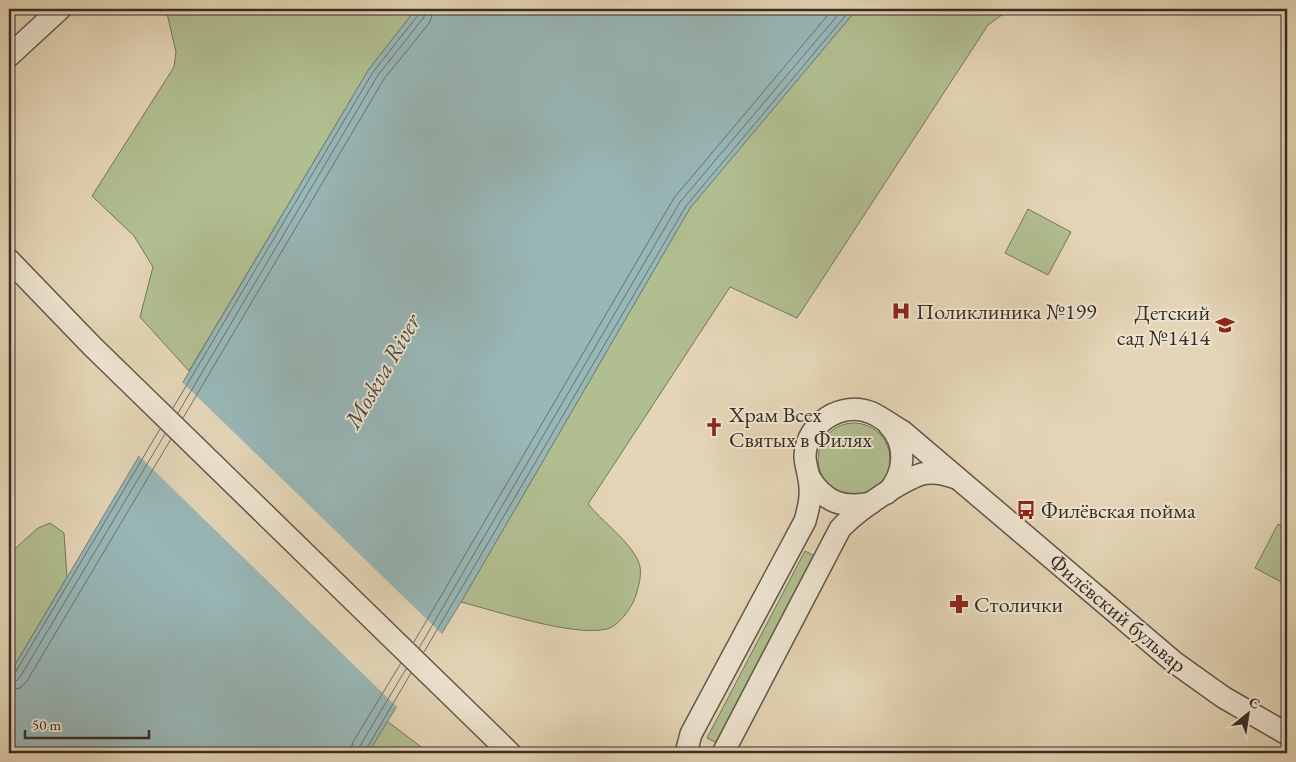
<svg xmlns="http://www.w3.org/2000/svg" width="1296" height="762" font-family="'EB Garamond',serif">
	<style>
		.green { fill: #b1be90; stroke: #74765b }
		.water { fill: #98b7b7; stroke: #72807d }
		.pier { fill: #e4d5b6 }
		.lines { fill: none; stroke-linecap: round; stroke-linejoin: round }
		.shore { stroke: #68726e; stroke-width: 1 }
		.minor-casing { stroke: #63574a; stroke-width: 24 }
		.minor { stroke: #ede4d0; stroke-width: 21 }
		.labels { text-anchor: middle; dominant-baseline: central; stroke-width: 4; stroke-linejoin: round; paint-order: stroke }
		.poi-label { font-size: 22px; fill: #382d26; stroke: #ede4d0; text-anchor: start }
		.street-label { font-size: 22px; fill: #382d26; stroke: #ede4d0 }
		.water-label { font-size: 24px; font-style: italic; fill: #4b4943; stroke: #ede4d0 }
	</style>
	<rect width="100%" height="100%" fill="#e4d5b6"/>
	<filter id="stains"><feTurbulence type="fractalNoise" baseFrequency=".004" numOctaves="4"/><feColorMatrix values="0 0 0 0 .2 0 0 0 0 .09 0 0 0 0 .02 0 0 0 .5 -.17"/></filter>
	<radialGradient id="worn" r=".72"><stop offset=".6" stop-color="#630" stop-opacity="0"/><stop offset="1" stop-color="#630" stop-opacity=".3"/></radialGradient>
	<g class="green">
		<path d="M 166,9 L 416,9 L 369,69 L 189,371 L 140,317 L 153,267 L 134,236 L 92,196 L 174,67 L 176,52 Z"/>
		<path d="M 857,9 L 1010,9 L 988,25 L 797,318 L 730,287 L 588,504 C 602,521 623,536 635,555 C 644,568 640,581 636,595 C 633,606 619,626 607,629 C 573,637 496,611 461,602 L 690,208 Z"/>
		<path d="M 1028,209 L 1071,232 L 1048,275 L 1005,253 Z"/>
		<circle cx="854" cy="459" r="36"/>
		<path d="M 50,523 L 64,533 L 67,577 L 9,675 L 9,554 L 38,528 Z"/>
		<path d="M 1278,524 L 1287,529 L 1287,585 L 1255,568 Z"/>
		<path d="M 805,551 L 815,556 L 717,743 L 707,738 Z"/>
		<path d="M 387,721 L 429,753 L 368,753 Z"/>
	</g>
	<path class="water" d="M 416,9 L 857,9 L 690,208 L 461,602 L 368,753 L 9,753 L 9,675 L 369,69 Z"/>
	<path class="pier" d="M 181,381 L 443,635 L 398,708 L 137,454 Z"/>
	<g class="lines">
		<g class="shore">
			<path d="M 173,408 L 373,72 L 419,14 L 420,9"/>
			<path d="M 178,413 L 378,75 L 424,17 L 426,9"/>
			<path d="M 183,418 L 384,79 L 430,22 L 434,9"/>
			<path d="M 414,642 L 674,198 L 833,9"/>
			<path d="M 419,648 L 680,202 L 843,9"/>
			<path d="M 424,652 L 686,206 L 851,9"/>
			<path d="M 9,676 L 15,673 L 160,429"/>
			<path d="M 9,683 L 15,682 L 20,677 L 165,434"/>
			<path d="M 9,690 L 20,688 L 27,681 L 171,439"/>
			<path d="M 350,753 L 353,742 L 401,663"/>
			<path d="M 358,753 L 360,746 L 406,669"/>
			<path d="M 364,753 L 411,673"/>
		</g>
		<g class="minor-casing">
			<g id="minor">
				<path d="M 9,56 L 60,9"/>
				<path d="M 9,260 L 92,346 L 510,753"/>
				<path d="M 809,477 C 824,502 843,509 871,503"/>
				<path d="M 887,493 C 905,474 908,444 888,424"/>
				<path d="M 686,753 L 691,734 L 805,521 C 809,507 812,494 809,479 C 808,471 805,464 805,456 C 806,423 842,400 872,413 C 882,418 892,425 902,431 L 1174,662 L 1223,697 L 1287,734"/>
				<path d="M 723,753 L 840,529 C 855,512 900,481 922,474 C 934,471 945,474 956,478"/>
			</g>
		</g>
		<use href="#minor" class="minor"/>
	</g>
	<defs>
		<g id="hospital-bare" transform="scale(1.5)"><path d="M-5-5h3v3.5h4V-5h3V5h-3V1.5h-4V5h-3Z" fill="#8f2418" stroke="#ede4d0" stroke-width="2.5" paint-order="stroke"/></g>
		<g id="school-bare" transform="scale(1.5)"><path d="M0-5L7-2L0 1L-7-2ZM-4 1L0 2.5L4 1V4Q0 6-4 4Z" fill="#8f2418" stroke="#ede4d0" stroke-width="2.5" paint-order="stroke"/></g>
		<g id="church-bare" transform="scale(1.5)"><path d="M-1.2-6h2.4v3.5h3.3v2.4h-3.3V6h-2.4V-.1h-3.3v-2.4h3.3Z" fill="#8f2418" stroke="#ede4d0" stroke-width="2.5" paint-order="stroke"/></g>
		<g id="bus-bare" transform="scale(1.5)"><path d="M-5-6H5V4H4V6H2V4H-2V6H-4V4H-5ZM-3.5-4V0h7V-4ZM-3.5 1.2v1.5H-2V1.2ZM2 1.2v1.5H3.5V1.2Z" fill="#8f2418" stroke="#ede4d0" stroke-width="2.5" paint-order="stroke"/></g>
		<g id="pharmacy-bare" transform="scale(1.5)"><path d="M-2-6h4v4h4v4h-4v4h-4v-4h-4v-4h4Z" fill="#8f2418" stroke="#ede4d0" stroke-width="2.5" paint-order="stroke"/></g>
	</defs>
	<g fill-rule="evenodd">
		<use href="#hospital-bare" x="901" y="311"/>
		<use href="#school-bare" x="1225" y="325"/>
		<use href="#church-bare" x="714" y="427"/>
		<use href="#bus-bare" x="1026" y="510"/>
		<use href="#pharmacy-bare" x="959" y="604"/>
	</g>
	<g class="labels">
		<g class="poi-label">
			<text x="916" y="311">Поликлиника №199</text>
			<text x="1210" y="312" text-anchor="end">Детский<tspan x="1210" dy="25">сад №1414</tspan></text>
			<text x="729" y="414">Храм Всех<tspan x="729" dy="25">Святых в Филях</tspan></text>
			<text x="1041" y="510">Филёвская пойма</text>
			<text x="974" y="604">Столички</text>
		</g>
		<g class="street-label">
			<text transform="translate(1118 613) rotate(40)">Филёвский бульвар</text>
		</g>
		<g class="water-label">
			<text transform="translate(382 371) rotate(-60)">Moskva River</text>
		</g>
	</g>
	<rect width="1296" height="762" fill="none" stroke="#e4d5b6" stroke-width="30"/>
	<rect x="10" y="10" width="1276" height="742" fill="none" stroke="#382d26" stroke-width="2.5"/>
	<rect x="15" y="15" width="1266" height="732" fill="none" stroke="#382d26"/>
	<g transform="translate(1248 714) rotate(30)" stroke="#ede4d0" stroke-width="4" paint-order="stroke">
	<path d="M0-4L9 19L0 12L-9 19Z" fill="#382d26"/>
	<text y="-8" font-size="14" font-weight="bold" text-anchor="middle" fill="#382d26">С</text>
	</g>
	<path d="M25 730v8h124v-8" fill="none" stroke="#382d26" stroke-width="2.5"/>
	<text x="32" y="730" font-size="15" fill="#382d26" stroke="#ede4d0" stroke-width="4" paint-order="stroke">50 m</text>
	<rect width="100%" height="100%" filter="url(#stains)"/>
	<rect width="100%" height="100%" fill="url(#worn)"/>
</svg>
